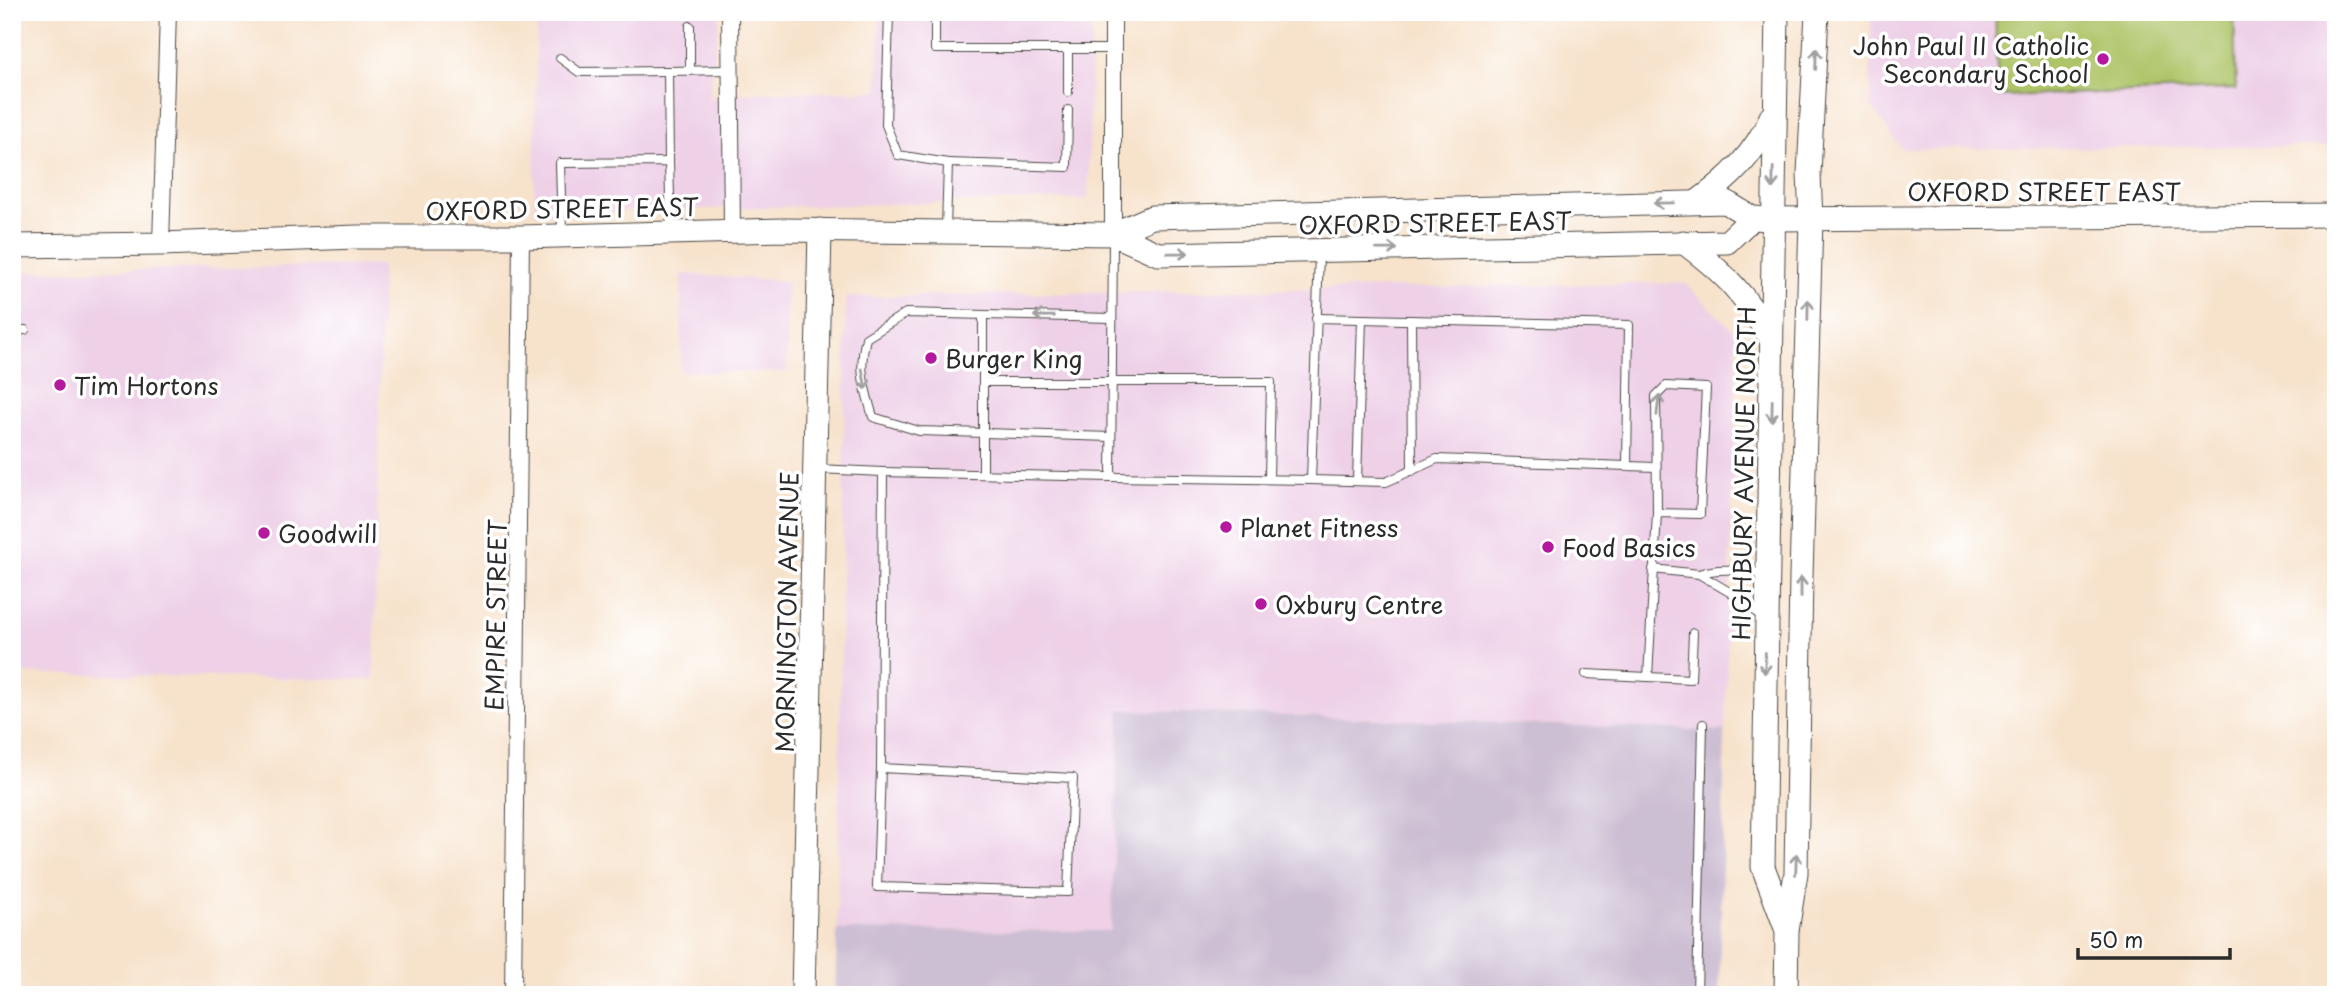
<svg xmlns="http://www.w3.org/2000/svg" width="2348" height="1007" font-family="'Playpen Sans',sans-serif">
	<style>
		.built { fill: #eed0e7 }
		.industrial { fill: #ccbed3 }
		.green { fill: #adc468; stroke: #6c784a; stroke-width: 2 }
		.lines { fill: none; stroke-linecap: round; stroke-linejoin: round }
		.lane-casing { stroke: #4a4643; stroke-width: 10 }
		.street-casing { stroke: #4a4643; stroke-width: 18 }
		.secondary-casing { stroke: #4a4643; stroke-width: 25 }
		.lane { stroke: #fff; stroke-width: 8 }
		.street { stroke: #fff; stroke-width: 16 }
		.secondary { stroke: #fff; stroke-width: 23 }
		.oneway { stroke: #a0a0a0 }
		.poi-dot { fill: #b5179e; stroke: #fff; stroke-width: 2.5 }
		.labels { text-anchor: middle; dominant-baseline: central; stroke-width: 7; stroke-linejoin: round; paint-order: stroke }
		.poi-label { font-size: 24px; fill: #2b2b2b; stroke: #fff; text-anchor: start }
		.street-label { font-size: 24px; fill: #2b2b2b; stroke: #fff }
	</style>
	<rect width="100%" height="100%" fill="#fff"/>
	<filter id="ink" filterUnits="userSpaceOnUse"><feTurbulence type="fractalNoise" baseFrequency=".0143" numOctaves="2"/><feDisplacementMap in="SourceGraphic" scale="14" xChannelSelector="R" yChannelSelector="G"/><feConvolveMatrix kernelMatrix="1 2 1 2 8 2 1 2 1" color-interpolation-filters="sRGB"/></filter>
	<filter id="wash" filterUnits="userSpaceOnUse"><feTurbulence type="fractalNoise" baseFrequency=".00686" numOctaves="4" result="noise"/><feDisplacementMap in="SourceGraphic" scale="28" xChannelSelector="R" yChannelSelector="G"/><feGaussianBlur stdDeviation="1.57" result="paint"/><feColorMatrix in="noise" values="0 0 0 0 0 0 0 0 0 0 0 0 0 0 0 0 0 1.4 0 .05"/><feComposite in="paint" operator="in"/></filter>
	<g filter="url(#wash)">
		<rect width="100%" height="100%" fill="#f7e2cb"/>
		<g class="built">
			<path d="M 537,12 L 720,12 L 709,99 L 740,93 L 878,91 L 880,12 L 1092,12 L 1088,199 L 534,213 Z"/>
			<path d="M 1871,12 L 2336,12 L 2336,146 L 1901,149 L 1870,105 Z"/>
			<path d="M 382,265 L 374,680 L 12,673 L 12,272 Z"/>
			<path d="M 681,274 L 787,281 L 787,372 L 681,372 Z"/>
			<path d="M 1685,283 L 1737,334 L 1725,731 L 1121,710 L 1112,931 L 837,930 L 846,297 Z"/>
		</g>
		<path class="industrial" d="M 1120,710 L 1725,731 L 1719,995 L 835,995 L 837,930 L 1111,931 Z"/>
		<path class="green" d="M 1995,12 L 2234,12 L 2236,89 L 1998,96 Z"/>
	</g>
	<g filter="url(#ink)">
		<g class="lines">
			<g class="lane-casing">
				<g id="lane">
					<path d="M 889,12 L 886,125 L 898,155 L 948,163"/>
					<path d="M 935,12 L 935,49 L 1113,49"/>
					<path d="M 690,26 L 690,71"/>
					<path d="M 1068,49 L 1068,92"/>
					<path d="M 560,58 L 579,72 L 668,71"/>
					<path d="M 669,162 L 668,71 L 730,70"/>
					<path d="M 946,229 L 948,163 L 1067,167 L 1068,110"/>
					<path d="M 562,232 L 560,163 L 669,162 L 671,231"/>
					<path d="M 1319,254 L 1311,480 L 1386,482 L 1437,459 L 1656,467"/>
					<path d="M 1316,318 L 1629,325 L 1627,467"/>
					<path d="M 1411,320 L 1412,471"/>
					<path d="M 12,330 L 25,330"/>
					<path d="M 984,382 L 1271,382 L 1269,479"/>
					<path d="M 1111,437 L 919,431 L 873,417 C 864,385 858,371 866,338 L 906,313 L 1112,318"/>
					<path d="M 817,469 L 883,472 L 881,768 L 877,887 L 1068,892 L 1073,778 L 881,768"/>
					<path d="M 883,472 L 1111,477 L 1113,239"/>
					<path d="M 983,474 L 983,315"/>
					<path d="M 1111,477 L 1311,480"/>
					<path d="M 1357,481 L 1362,319"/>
					<path d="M 1653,569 L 1699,574 L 1743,600 L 1762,617"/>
					<path d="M 1699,574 C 1721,566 1743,571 1765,574"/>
					<path d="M 1586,674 L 1648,677 L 1657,513 L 1656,396 L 1666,386 L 1706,388 L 1700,514 L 1657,513"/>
					<path d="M 1648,677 L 1691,679 L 1693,633"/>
					<path d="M 1697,995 L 1703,724"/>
				</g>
			</g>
			<g class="street-casing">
				<g id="street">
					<path d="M 730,12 L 732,231"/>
					<path d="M 1113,12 L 1113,234"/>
					<path d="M 161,244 L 168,12"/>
					<path d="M 513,995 L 521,237"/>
				</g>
			</g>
			<g class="secondary-casing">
				<g id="secondary">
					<path d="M 1777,12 L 1763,867 L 1786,928"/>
					<path d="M 1697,202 C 1729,179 1755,154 1771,117"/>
					<path d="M 1113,234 L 1152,217 L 1726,202 L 1752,218 L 1772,219 L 2336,215"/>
					<path d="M 1683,242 C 1725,273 1746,295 1771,340"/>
					<path d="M 12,246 L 161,244 L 357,237 L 521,237 L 783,230 L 1113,234 L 1158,254 L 1727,242 L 1752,218"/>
					<path d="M 803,995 L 820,230"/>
					<path d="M 1786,995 L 1787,931 L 1796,873 L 1801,577 L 1811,219 L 1809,174 L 1817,12"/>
				</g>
			</g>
			<use href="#lane" class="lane"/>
			<use href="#street" class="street"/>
			<use href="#secondary" class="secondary"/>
		</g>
		<defs><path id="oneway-shaft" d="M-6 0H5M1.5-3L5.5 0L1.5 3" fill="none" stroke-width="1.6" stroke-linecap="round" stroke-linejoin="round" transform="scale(1.75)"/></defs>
		<g class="oneway">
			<use href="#oneway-shaft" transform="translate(1816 59) rotate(-88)"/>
			<use href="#oneway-shaft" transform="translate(1773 178) rotate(91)"/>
			<use href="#oneway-shaft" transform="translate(1664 203) rotate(179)"/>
			<use href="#oneway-shaft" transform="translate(1387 249) rotate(-1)"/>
			<use href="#oneway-shaft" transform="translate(1178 253) rotate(-1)"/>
			<use href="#oneway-shaft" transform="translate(1808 310) rotate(-89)"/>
			<use href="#oneway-shaft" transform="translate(1044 316) rotate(-179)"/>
			<use href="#oneway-shaft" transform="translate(864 379) rotate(80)"/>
			<use href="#oneway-shaft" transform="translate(1658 405) rotate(-84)"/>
			<use href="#oneway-shaft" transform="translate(1772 411) rotate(91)"/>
			<use href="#oneway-shaft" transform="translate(1801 587) rotate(-90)"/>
			<use href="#oneway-shaft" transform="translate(1765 663) rotate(92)"/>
			<use href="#oneway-shaft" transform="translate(1796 864) rotate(-88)"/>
		</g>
	</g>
	<g class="poi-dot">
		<circle cx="2103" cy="59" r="7"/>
		<circle cx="931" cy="358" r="7"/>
		<circle cx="60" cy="385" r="7"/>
		<circle cx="1226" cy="527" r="7"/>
		<circle cx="264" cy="533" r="7"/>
		<circle cx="1548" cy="547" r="7"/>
		<circle cx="1261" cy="604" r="7"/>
	</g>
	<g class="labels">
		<g class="poi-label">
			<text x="2089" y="45" text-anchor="end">John Paul II Catholic<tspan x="2089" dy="28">Secondary School</tspan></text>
			<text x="945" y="358">Burger King</text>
			<text x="74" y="385">Tim Hortons</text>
			<text x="1240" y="527">Planet Fitness</text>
			<text x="278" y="533">Goodwill</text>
			<text x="1562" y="547">Food Basics</text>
			<text x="1275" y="604">Oxbury Centre</text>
		</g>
		<g class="street-label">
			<text x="2044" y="191">OXFORD STREET EAST</text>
			<text transform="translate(562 208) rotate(-1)">OXFORD STREET EAST</text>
			<text transform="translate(1435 222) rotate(-1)">OXFORD STREET EAST</text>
			<text transform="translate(1743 473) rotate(-89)">HIGHBURY AVENUE NORTH</text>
			<text transform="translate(786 612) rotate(-89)">MORNINGTON AVENUE</text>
			<text transform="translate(495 615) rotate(-89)">EMPIRE STREET</text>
		</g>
	</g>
	<rect width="2348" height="1007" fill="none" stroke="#fff" stroke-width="42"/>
	<path d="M2078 948v10h152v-10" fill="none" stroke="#2b2b2b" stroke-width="3.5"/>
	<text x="2089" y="948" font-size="21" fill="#2b2b2b" stroke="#ffffff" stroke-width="5" paint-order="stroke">50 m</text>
</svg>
